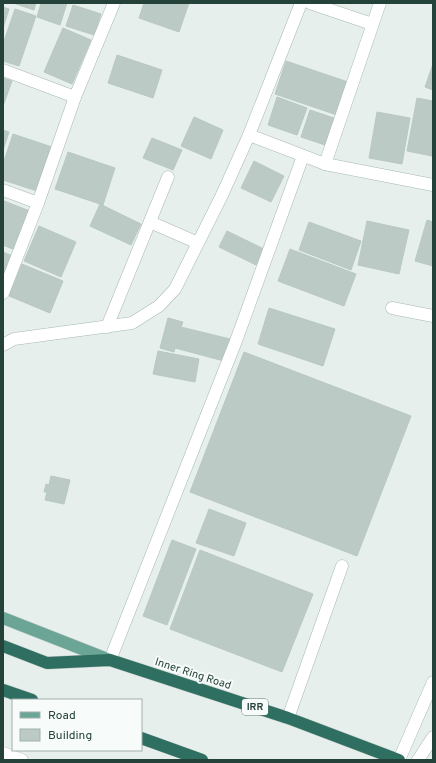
<svg xmlns="http://www.w3.org/2000/svg" width="436" height="763" font-family="Overpass,sans-serif">
	<style>
		.building { fill: #bbcac4; stroke: #b8c9c2 }
		.lines { fill: none; stroke-linecap: round; stroke-linejoin: round }
		.minor-casing { stroke: #a8b8b2; stroke-width: 13 }
		.major-casing { stroke: #c2cac8; stroke-width: 13 }
		.highway-casing { stroke: #c2cac8; stroke-width: 13 }
		.minor { stroke: #fff; stroke-width: 12 }
		.major { stroke: #6aa596; stroke-width: 12 }
		.highway { stroke: #2f6f62; stroke-width: 12 }
		.labels { text-anchor: middle; dominant-baseline: central; stroke-width: 4; stroke-linejoin: round; paint-order: stroke }
		.shield { fill: #f7fbf9; stroke: #637a73; stroke-width: 1 }
		.shield-label { font-size: 10px; font-weight: bold; fill: #24423a }
		.street-label { font-size: 11px; fill: #24423a; stroke: #f7fbf9 }
	</style>
	<rect width="100%" height="100%" fill="#e6efeb"/>
	<g class="building">
		<path d="M 13,3 L 36,3 L 34,10 Z"/>
		<path d="M 41,3 L 67,3 L 60,25 L 37,17 Z"/>
		<path d="M 144,3 L 189,3 L 179,32 L 139,18 Z"/>
		<path d="M 73,5 L 101,14 L 94,35 L 66,26 Z"/>
		<path d="M 3,7 L 9,9 L 3,28 Z"/>
		<path d="M 15,9 L 36,16 L 19,66 L 3,61 L 3,44 Z"/>
		<path d="M 63,28 L 91,40 L 72,84 L 44,72 Z"/>
		<path d="M 117,55 L 162,70 L 153,98 L 108,83 Z"/>
		<path d="M 286,61 L 348,82 L 337,115 L 275,94 Z"/>
		<path d="M 433,64 L 433,90 L 425,87 Z"/>
		<path d="M 3,78 L 12,81 L 3,106 Z"/>
		<path d="M 277,97 L 307,108 L 297,135 L 268,125 Z"/>
		<path d="M 417,98 L 433,101 L 432,156 L 407,151 Z"/>
		<path d="M 310,110 L 334,118 L 325,145 L 301,137 Z"/>
		<path d="M 377,112 L 410,118 L 402,164 L 369,158 Z"/>
		<path d="M 194,117 L 223,130 L 211,159 L 181,146 Z"/>
		<path d="M 3,130 L 9,132 L 3,150 Z"/>
		<path d="M 13,134 L 52,147 L 37,191 L 3,180 L 3,164 Z"/>
		<path d="M 152,138 L 182,150 L 173,170 L 143,158 Z"/>
		<path d="M 68,152 L 115,168 L 103,205 L 55,189 Z"/>
		<path d="M 254,161 L 284,176 L 271,202 L 241,188 Z"/>
		<path d="M 4,201 L 30,211 L 15,250 L 3,245 Z"/>
		<path d="M 100,204 L 141,224 L 131,245 L 90,226 Z"/>
		<path d="M 427,220 L 433,222 L 433,266 L 415,261 Z"/>
		<path d="M 367,221 L 409,230 L 399,274 L 358,265 Z"/>
		<path d="M 309,222 L 361,241 L 351,270 L 299,250 Z"/>
		<path d="M 39,226 L 76,242 L 61,277 L 24,261 Z"/>
		<path d="M 227,231 L 264,249 L 256,265 L 219,247 Z"/>
		<path d="M 290,249 L 356,274 L 344,306 L 278,281 Z"/>
		<path d="M 3,252 L 13,256 L 3,282 Z"/>
		<path d="M 22,264 L 63,281 L 50,313 L 9,296 Z"/>
		<path d="M 269,308 L 335,329 L 323,366 L 258,344 Z"/>
		<path d="M 168,318 L 183,322 L 181,327 L 230,339 L 224,361 L 175,348 L 174,352 L 160,348 Z"/>
		<path d="M 158,351 L 199,359 L 195,382 L 153,374 Z"/>
		<path d="M 244,352 L 411,416 L 357,556 L 190,492 Z"/>
		<path d="M 51,476 L 70,480 L 64,504 L 45,500 L 47,492 L 44,492 L 46,484 L 49,485 Z"/>
		<path d="M 209,509 L 246,523 L 234,556 L 196,543 Z"/>
		<path d="M 172,540 L 196,549 L 167,625 L 143,616 Z"/>
		<path d="M 200,550 L 313,594 L 282,672 L 170,629 Z"/>
	</g>
	<g class="lines">
		<g class="minor-casing">
			<g id="minor">
				<path d="M 310,3 L 372,24"/>
				<path d="M 3,70 L 75,97"/>
				<path d="M 249,135 L 325,164 L 433,185"/>
				<path d="M 325,164 L 380,3"/>
				<path d="M 3,190 L 38,203 L 75,97 L 114,3"/>
				<path d="M 150,222 L 198,243"/>
				<path d="M 3,293 L 38,203"/>
				<path d="M 392,308 L 433,316"/>
				<path d="M 107,327 L 168,177"/>
				<path d="M 3,345 L 14,339 L 132,323 L 159,306 L 175,289 L 222,195 L 249,135 L 301,3"/>
				<path d="M 110,660 L 236,341 L 303,156"/>
				<path d="M 288,718 L 342,566"/>
				<path d="M 3,753 L 22,760"/>
				<path d="M 399,760 L 433,682"/>
				<path d="M 418,760 L 433,737"/>
			</g>
		</g>
		<g class="major-casing">
			<path id="major" d="M 3,618 L 110,660"/>
		</g>
		<g class="highway-casing">
			<g id="highway">
				<path d="M 3,646 L 47,663 L 110,660 L 288,718 L 399,760"/>
				<path d="M 3,690 L 32,700"/>
				<path d="M 141,738 L 202,760"/>
			</g>
		</g>
		<use href="#minor" class="minor"/>
		<use href="#major" class="major"/>
		<use href="#highway" class="highway"/>
	</g>
	<g class="labels">
		<rect class="shield" x="242" y="699" width="26" height="16" rx="3"/>
		<g class="shield-label">
			<text x="255" y="707">IRR</text>
		</g>
		<g class="street-label">
			<text transform="translate(193 674) rotate(18)">Inner Ring Road</text>
		</g>
	</g>
	<rect width="436" height="763" fill="none" stroke="#24423a" stroke-width="8"/>
	<rect x="12" y="699" width="130" height="52" fill="#f7fbf9" stroke="#a3b1ad"/>
	<rect x="20" y="712" width="20" height="6" fill="#6aa596" stroke="#a3b1ad"/>
	<text x="48" y="719" font-size="12" fill="#24423a">Road</text>
	<rect x="20" y="729" width="20" height="12" fill="#bbcac4" stroke="#a3b1ad"/>
	<text x="48" y="739" font-size="12" fill="#24423a">Building</text>
</svg>
